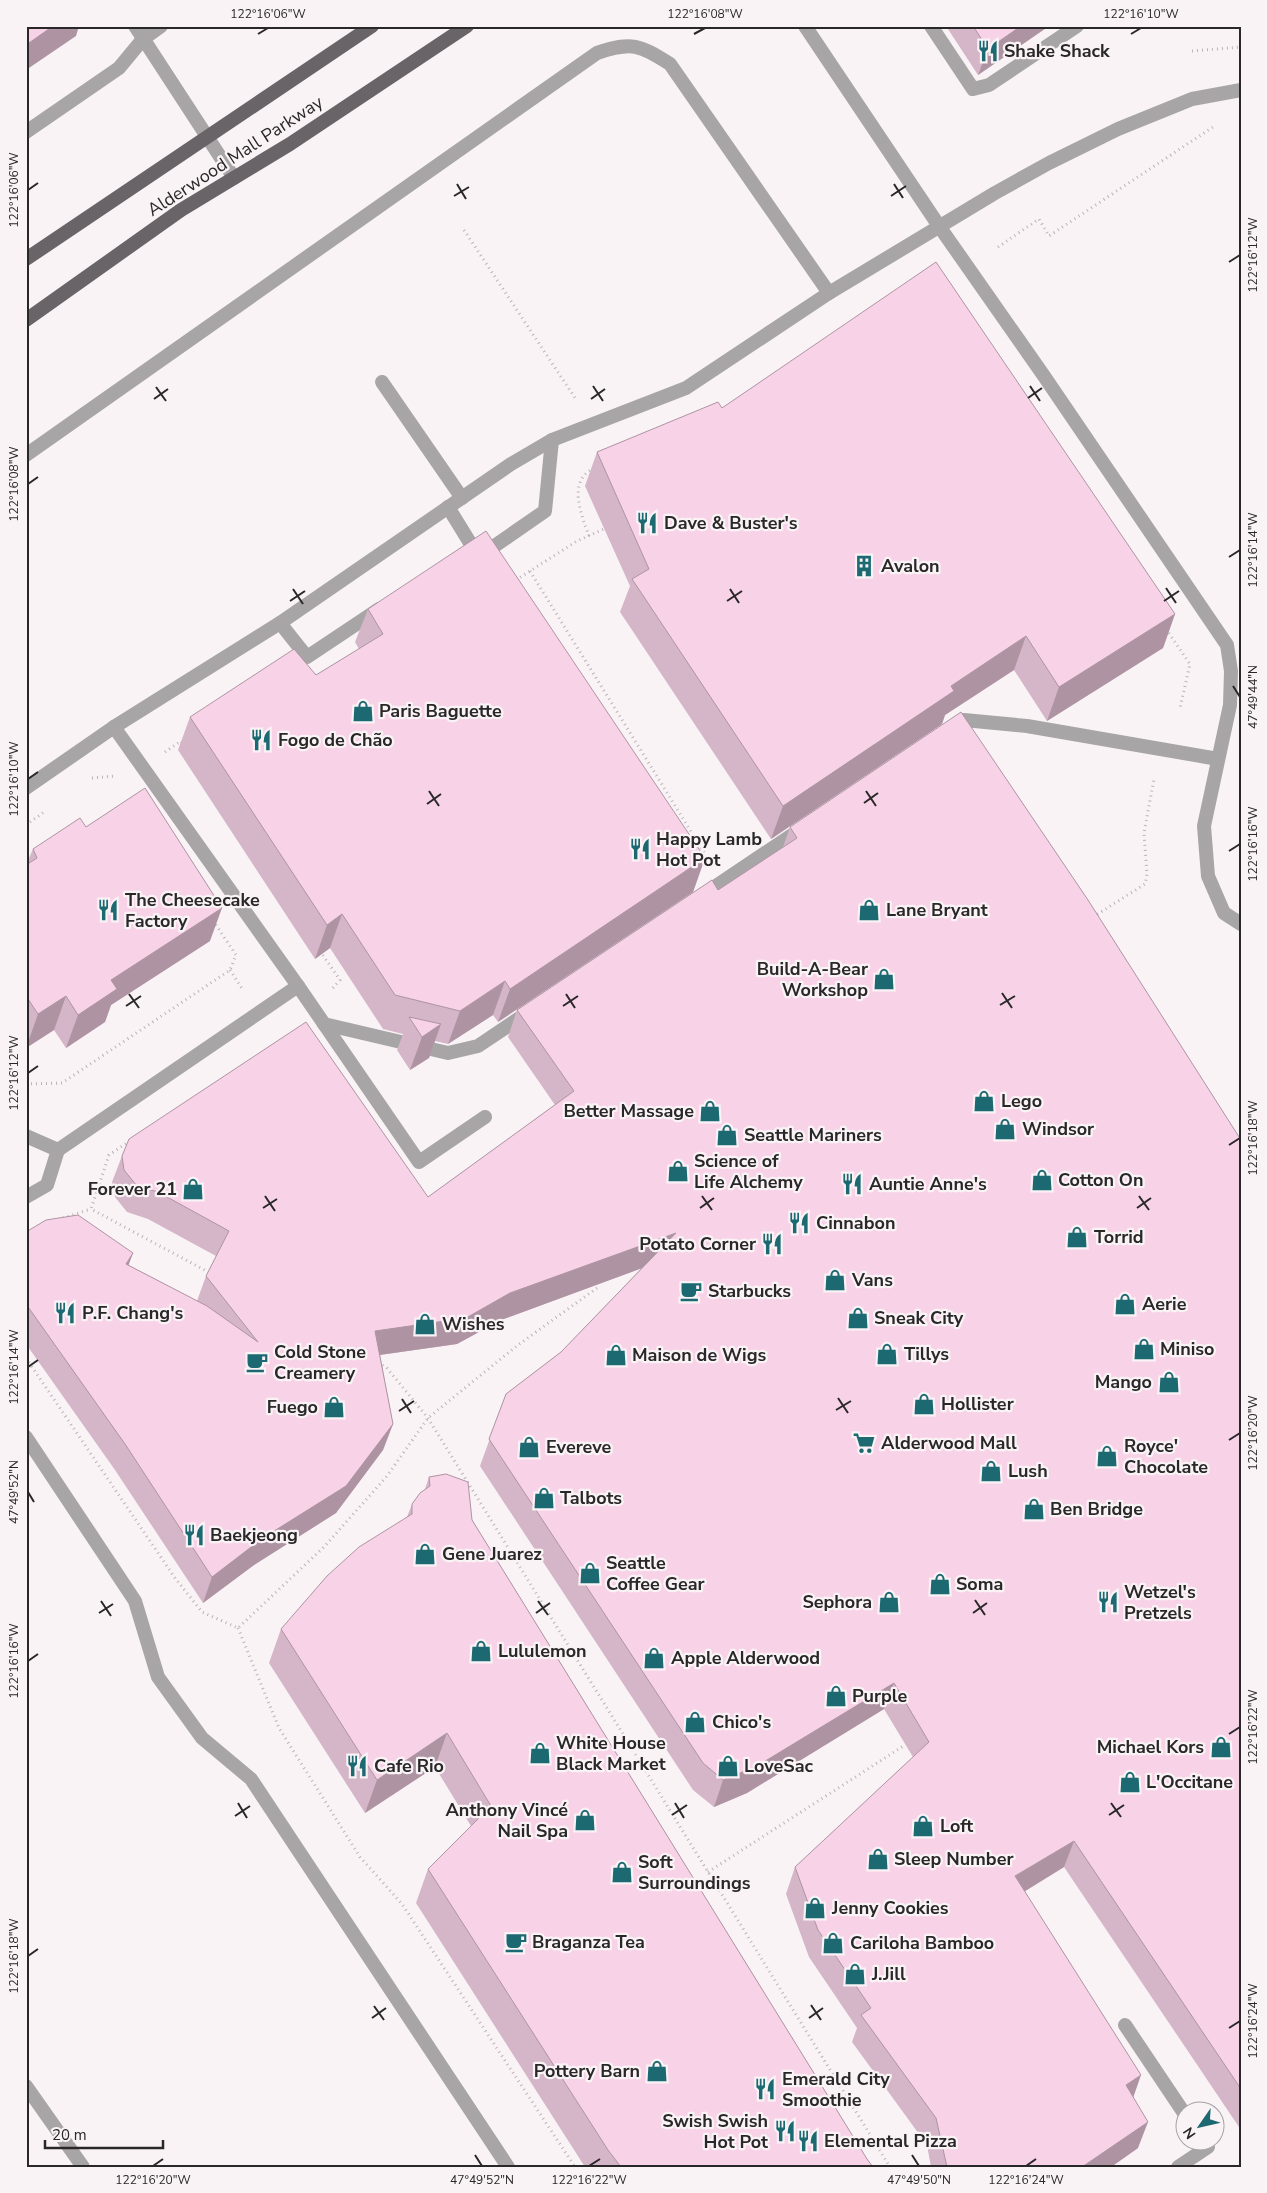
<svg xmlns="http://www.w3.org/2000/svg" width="1267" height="2193" font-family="'Nunito Sans',sans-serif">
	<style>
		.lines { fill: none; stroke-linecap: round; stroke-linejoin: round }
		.path { stroke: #b9b4b7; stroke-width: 3; stroke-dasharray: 1 4; stroke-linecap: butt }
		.service { stroke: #a8a5a7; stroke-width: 14 }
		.minor { stroke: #a8a5a7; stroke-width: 14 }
		.primary { stroke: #696467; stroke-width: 14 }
		.wall { fill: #d5b5c8 }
		.shaded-wall { fill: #ae94a2 }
		.building { fill: #f8d3e8; stroke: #ae94a2 }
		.ticks { fill: none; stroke: #292728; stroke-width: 2 }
		.labels { text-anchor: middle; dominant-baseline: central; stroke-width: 4.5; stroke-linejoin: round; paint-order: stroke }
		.poi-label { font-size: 18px; font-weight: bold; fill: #292728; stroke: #f9f3f6; text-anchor: start }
		.street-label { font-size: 18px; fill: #292728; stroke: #f9f3f6 }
		.neatline { fill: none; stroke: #292728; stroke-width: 2 }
		.ticks-label { font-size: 12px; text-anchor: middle; fill: #292728 }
	</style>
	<rect width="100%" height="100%" fill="#f9f3f6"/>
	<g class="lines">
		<g class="path">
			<path d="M 1192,51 L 1241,47"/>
			<path d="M 464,230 L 577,401"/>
			<path d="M 998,247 L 1039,219 L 1049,236 L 1213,127"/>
			<path d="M 589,536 C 581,514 567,481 594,468"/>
			<path d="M 530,571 L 708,859"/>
			<path d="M 516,580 L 577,541 L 604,529"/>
			<path d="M 1166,629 L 1190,664 L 1180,708"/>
			<path d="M 165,752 L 181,741 L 183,744"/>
			<path d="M 92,778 L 115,776"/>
			<path d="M 26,825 L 44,812"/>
			<path d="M 1093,917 L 1145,884 L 1147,874 L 1144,833 L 1154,779"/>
			<path d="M 320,951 L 340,980 L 332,989"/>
			<path d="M 230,970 L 243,990"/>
			<path d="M 26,1084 L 62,1083 L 230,970 L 236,955 L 214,922"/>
			<path d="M 130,1141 L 109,1155 L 91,1209 L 212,1274"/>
			<path d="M 63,1218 L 91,1209"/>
			<path d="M 26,1358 L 175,1578 L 202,1612 L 238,1628 L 325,1546 L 387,1476 L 428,1418 L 518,1345 L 597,1288"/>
			<path d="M 378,1363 L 386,1367 L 428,1418 L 890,2167"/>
			<path d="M 238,1628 L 279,1728 L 360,1857 L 402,1904 L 575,2167"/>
			<path d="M 708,1872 L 905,1745"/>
		</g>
		<g class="service">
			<path d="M 135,26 L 234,178"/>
			<path d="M 931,26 L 973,89 L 989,85 L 1077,26"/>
			<path d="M 26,132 L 119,68 L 143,39 L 161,26"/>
			<path d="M 939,226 L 1044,376 L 1227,645 L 1231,671 L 1230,705 L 1204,826 L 1208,876 L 1224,913 L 1241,924"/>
			<path d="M 382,382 L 462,498"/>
			<path d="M 26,455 L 597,53 C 633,41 639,45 670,64 L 829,293"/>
			<path d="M 448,507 L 472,546"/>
			<path d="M 479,547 L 493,547 L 545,511 L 552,440"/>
			<path d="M 280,623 L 307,657 L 379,609"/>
			<path d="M 952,728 L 964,720 L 1027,726 L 1218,759"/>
			<path d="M 701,896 L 801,829"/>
			<path d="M 298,986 L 419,1162 L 485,1117"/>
			<path d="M 324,1024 L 448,1053 L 478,1046 L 527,1013"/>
			<path d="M 26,1136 L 58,1150 L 298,986 L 114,727"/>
			<path d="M 26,1197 L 47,1185 L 58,1150"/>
			<path d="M 1125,2025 L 1184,2113"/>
			<path d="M 26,2086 L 83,2167"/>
			<path d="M 1178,2167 L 1208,2147 L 1203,2140"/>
		</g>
		<g class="minor">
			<path d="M 805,26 L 939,226"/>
			<path d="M 26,788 L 114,727 L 280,623 L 511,464 L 552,440 L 686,388 L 829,293 L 995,193 L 1049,163 L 1118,129 L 1192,99 L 1241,90"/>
			<path d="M 26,1437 L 135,1601 L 158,1677 L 202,1738 L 251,1779 L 508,2167"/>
		</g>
		<g class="primary">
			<path d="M 26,259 L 372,26"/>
			<path d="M 26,320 L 181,210 L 290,144 L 467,26"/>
		</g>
	</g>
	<g class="wall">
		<path d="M 946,26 L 1049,26 L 978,75 Z"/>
		<path d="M 722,408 L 1175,614 L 1163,648 L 1047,721 L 1014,670 L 945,715 L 942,724 L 771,839 L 620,612 L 630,586 L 585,486 L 597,452 Z"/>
		<path d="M 368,609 L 705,858 L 693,892 L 498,1022 L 493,1015 L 448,1044 L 435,1041 L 429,1058 L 410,1070 L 397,1050 L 403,1034 L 383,1029 L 330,948 L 315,959 L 178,750 L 190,717 L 316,675 L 359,649 L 355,642 Z"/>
		<path d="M 86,827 L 210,941 L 111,1005 L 105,1022 L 66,1048 L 54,1030 L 26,1048 L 26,865 L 33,849 Z"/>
		<path d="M 790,827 L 1241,1140 L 1241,2130 L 1064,1867 L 1025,1891 L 1133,2097 L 1138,2148 L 1111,2167 L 931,2167 L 927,2145 L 852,2042 L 857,2028 L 809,1957 L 786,1894 L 795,1867 L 913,1757 L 884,1709 L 747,1793 L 714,1807 L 693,1790 L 480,1466 L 506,1394 L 561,1352 L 642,1268 L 501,1320 L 457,1344 L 380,1355 L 393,1424 L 383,1450 L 336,1513 L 254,1565 L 203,1603 L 115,1470 L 26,1344 L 26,1232 L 133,1253 L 128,1265 L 197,1301 L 206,1276 L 216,1256 L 148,1219 L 127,1212 L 115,1197 L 112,1182 L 122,1156 L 428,1197 L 555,1105 L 508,1037 L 517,1010 L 718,890 L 783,847 Z"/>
		<path d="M 429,1477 L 472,1520 L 867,2159 L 873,2167 L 585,2167 L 416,1903 L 428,1869 L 471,1826 L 435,1767 L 365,1813 L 269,1663 L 281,1629 L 407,1517 L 412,1504 L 425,1489 Z"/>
	</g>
	<g class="shaded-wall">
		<path d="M 53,26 L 79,26 L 76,36 L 26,70 L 26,45 Z"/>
		<path d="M 1021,26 L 1049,26 L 978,75 L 988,49 Z"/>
		<path d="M 1175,614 L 1163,648 L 1047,721 L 1059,687 Z"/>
		<path d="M 1026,636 L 1014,670 L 945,715 L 942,724 L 771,839 L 783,806 L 951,686 Z"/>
		<path d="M 705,858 L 693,892 L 498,1022 L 510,989 Z"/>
		<path d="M 222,908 L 210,941 L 111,1005 L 105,1022 L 66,1048 L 78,1015 L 111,980 Z"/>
		<path d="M 342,914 L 330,948 L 315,959 L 327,925 Z"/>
		<path d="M 505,981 L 493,1015 L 448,1044 L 460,1011 Z"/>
		<path d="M 66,996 L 54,1030 L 26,1048 L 38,1014 Z"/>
		<path d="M 441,1024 L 429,1058 L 410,1070 L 422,1037 Z"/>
		<path d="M 676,1233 L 667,1259 L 501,1320 L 457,1344 L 365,1357 L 375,1331 L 510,1293 Z"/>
		<path d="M 133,1253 L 123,1280 L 126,1264 Z"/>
		<path d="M 393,1424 L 383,1450 L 336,1513 L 254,1565 L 203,1603 L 212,1577 Z"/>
		<path d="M 894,1683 L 884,1709 L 747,1793 L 714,1807 L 723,1780 Z"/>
		<path d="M 447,1733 L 435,1767 L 365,1813 L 377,1780 Z"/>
		<path d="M 1074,1841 L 1064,1867 L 1006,1903 L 1015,1876 Z"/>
		<path d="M 1141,2075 L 1132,2101 L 1126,2085 Z"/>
		<path d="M 1148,2122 L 1138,2148 L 1111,2167 L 1082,2167 Z"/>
	</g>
	<g class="building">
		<path d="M 26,26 L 53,26 L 26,45 Z"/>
		<path d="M 973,26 L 1021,26 L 988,49 Z"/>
		<path d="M 936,262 L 1175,614 L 1059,687 L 1026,636 L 951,686 L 954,691 L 783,806 L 632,579 L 649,569 L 597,452 L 718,402 L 722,408 Z"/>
		<path d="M 486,531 L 705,858 L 510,989 L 505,981 L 460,1011 L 395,995 L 342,914 L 327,925 L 190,717 L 294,649 L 316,675 L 383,634 L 368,609 Z"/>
		<path d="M 961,712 L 1088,900 L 1241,1140 L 1241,2089 L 1074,1841 L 1015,1876 L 1141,2075 L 1126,2085 L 1148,2122 L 1082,2167 L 947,2167 L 936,2118 L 861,2015 L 871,2008 L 818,1930 L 795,1867 L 929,1742 L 894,1683 L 757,1766 L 723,1780 L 703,1763 L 489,1439 L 506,1394 L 561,1352 L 676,1233 L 510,1293 L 466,1318 L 375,1331 L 393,1424 L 346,1486 L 263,1538 L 212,1577 L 125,1444 L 26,1304 L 26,1232 L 46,1220 L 78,1215 L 133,1253 L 126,1264 L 207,1306 L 258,1342 L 206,1276 L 229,1231 L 158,1192 L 137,1186 L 124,1170 L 122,1156 L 129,1139 L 306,1022 L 428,1197 L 574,1091 L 517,1010 L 712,880 L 718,890 L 797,838 L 790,827 Z"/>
		<path d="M 145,788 L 222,908 L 111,980 L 117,989 L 78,1015 L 66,996 L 38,1014 L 26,996 L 26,884 L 29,882 L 26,877 L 26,865 L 37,858 L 33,849 L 80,818 L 86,827 Z"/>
		<path d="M 409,1017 L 441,1024 L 422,1037 Z"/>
		<path d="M 446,1474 L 468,1482 L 472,1520 L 867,2159 L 873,2167 L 621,2167 L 608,2150 L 428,1869 L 491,1806 L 447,1733 L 377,1780 L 281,1629 L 327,1576 L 359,1547 L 412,1514 L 412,1504 L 420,1493 L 430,1486 L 429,1477 Z"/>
	</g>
	<path class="ticks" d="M 258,34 L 268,28M 694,34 L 705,28M 1131,34 L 1141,28M 457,184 L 466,199M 894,184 L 903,198M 28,190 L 38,183M 454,196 L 469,187M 891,196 L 906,186M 1229,262 L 1240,255M 593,386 L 603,401M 1030,386 L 1040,401M 156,387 L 166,401M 1028,398 L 1042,388M 154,399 L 168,389M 591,399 L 605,389M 28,484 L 38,477M 1229,557 L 1240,550M 1166,588 L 1176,603M 293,589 L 303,604M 730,589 L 739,603M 290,601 L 305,591M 727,601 L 742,591M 1164,601 L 1179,591M 1233,686 L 1240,697M 28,779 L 38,772M 429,791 L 439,806M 866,791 L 876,806M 864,803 L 878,793M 427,804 L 441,794M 1229,851 L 1240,844M 1002,993 L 1012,1008M 129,994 L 139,1008M 566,994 L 575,1008M 1000,1005 L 1015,996M 126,1006 L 141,996M 563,1006 L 578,996M 28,1073 L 38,1066M 1229,1145 L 1240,1138M 265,1196 L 275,1211M 702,1196 L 712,1210M 1139,1196 L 1149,1210M 263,1208 L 277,1199M 700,1208 L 714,1198M 1137,1208 L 1151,1198M 28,1367 L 38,1360M 838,1398 L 848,1413M 402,1399 L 411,1413M 836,1410 L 851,1401M 399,1411 L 414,1401M 1229,1440 L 1240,1433M 28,1492 L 34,1502M 975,1600 L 985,1615M 101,1601 L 111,1616M 538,1601 L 548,1615M 99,1613 L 113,1604M 536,1613 L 550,1603M 973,1613 L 987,1603M 28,1661 L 38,1654M 1229,1734 L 1240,1727M 238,1803 L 247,1818M 675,1803 L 684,1818M 1111,1803 L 1121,1817M 672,1815 L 687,1805M 1109,1815 L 1124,1805M 235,1816 L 250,1806M 28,1956 L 38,1949M 811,2005 L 821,2020M 374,2006 L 384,2020M 372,2018 L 386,2008M 809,2018 L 823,2008M 1229,2028 L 1240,2021M 475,2155 L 482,2166M 912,2155 L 919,2166M 153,2166 L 163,2159M 589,2166 L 600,2159M 1026,2166 L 1036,2159"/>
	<defs>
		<g id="restaurant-bare" transform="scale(1.725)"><path d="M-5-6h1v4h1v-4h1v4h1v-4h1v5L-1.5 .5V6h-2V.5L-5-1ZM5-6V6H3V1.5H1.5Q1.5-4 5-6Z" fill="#1d6971" stroke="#f9f3f6" stroke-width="2.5" paint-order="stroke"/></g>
		<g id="building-bare" transform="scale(1.725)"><path d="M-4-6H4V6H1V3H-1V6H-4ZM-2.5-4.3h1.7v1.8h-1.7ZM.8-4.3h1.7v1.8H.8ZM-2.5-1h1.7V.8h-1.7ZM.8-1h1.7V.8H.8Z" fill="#1d6971" stroke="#f9f3f6" stroke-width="2.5" paint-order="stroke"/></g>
		<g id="shop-bare" transform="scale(1.725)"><path d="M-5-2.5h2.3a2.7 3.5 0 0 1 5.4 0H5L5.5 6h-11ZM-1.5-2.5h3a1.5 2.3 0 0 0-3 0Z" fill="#1d6971" stroke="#f9f3f6" stroke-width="2.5" paint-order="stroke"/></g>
		<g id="cafe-bare" transform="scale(1.725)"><path d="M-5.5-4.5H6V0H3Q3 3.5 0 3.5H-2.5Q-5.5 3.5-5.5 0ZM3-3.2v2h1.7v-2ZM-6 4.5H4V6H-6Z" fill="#1d6971" stroke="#f9f3f6" stroke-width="2.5" paint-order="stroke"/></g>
		<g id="supermarket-bare" transform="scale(1.725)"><path d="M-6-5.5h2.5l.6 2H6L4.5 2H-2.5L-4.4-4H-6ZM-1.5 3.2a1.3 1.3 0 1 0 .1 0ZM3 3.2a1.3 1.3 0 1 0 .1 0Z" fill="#1d6971" stroke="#f9f3f6" stroke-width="2.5" paint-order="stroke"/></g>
	</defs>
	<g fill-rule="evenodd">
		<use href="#restaurant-bare" x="988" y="51"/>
		<use href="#restaurant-bare" x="647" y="523"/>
		<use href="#building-bare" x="864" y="566"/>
		<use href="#shop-bare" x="363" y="711"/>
		<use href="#restaurant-bare" x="261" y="740"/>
		<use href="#restaurant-bare" x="640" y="849"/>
		<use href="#restaurant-bare" x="108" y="910"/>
		<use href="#shop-bare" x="869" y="910"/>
		<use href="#shop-bare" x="884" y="979"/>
		<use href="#shop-bare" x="984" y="1101"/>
		<use href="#shop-bare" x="710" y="1111"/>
		<use href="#shop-bare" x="1005" y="1129"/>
		<use href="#shop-bare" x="727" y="1135"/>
		<use href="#shop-bare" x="678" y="1171"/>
		<use href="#shop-bare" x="1042" y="1180"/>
		<use href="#restaurant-bare" x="852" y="1184"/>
		<use href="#shop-bare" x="193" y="1189"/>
		<use href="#restaurant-bare" x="799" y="1223"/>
		<use href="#shop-bare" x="1077" y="1237"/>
		<use href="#restaurant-bare" x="772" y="1244"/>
		<use href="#shop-bare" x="835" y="1280"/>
		<use href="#cafe-bare" x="691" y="1291"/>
		<use href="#shop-bare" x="1125" y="1304"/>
		<use href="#restaurant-bare" x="65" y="1313"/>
		<use href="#shop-bare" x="858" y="1318"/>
		<use href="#shop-bare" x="425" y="1324"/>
		<use href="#shop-bare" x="1144" y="1349"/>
		<use href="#shop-bare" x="887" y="1354"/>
		<use href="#shop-bare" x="616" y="1355"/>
		<use href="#cafe-bare" x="257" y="1362"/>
		<use href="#shop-bare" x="1169" y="1382"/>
		<use href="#shop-bare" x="924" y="1404"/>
		<use href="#shop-bare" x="334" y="1407"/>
		<use href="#supermarket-bare" x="864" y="1443"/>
		<use href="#shop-bare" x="529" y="1447"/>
		<use href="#shop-bare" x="1107" y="1456"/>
		<use href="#shop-bare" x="991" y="1471"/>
		<use href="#shop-bare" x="544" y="1498"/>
		<use href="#shop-bare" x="1034" y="1509"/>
		<use href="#restaurant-bare" x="194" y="1535"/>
		<use href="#shop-bare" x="425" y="1554"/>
		<use href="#shop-bare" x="590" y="1573"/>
		<use href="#shop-bare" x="940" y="1584"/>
		<use href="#shop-bare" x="889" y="1602"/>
		<use href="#restaurant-bare" x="1108" y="1602"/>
		<use href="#shop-bare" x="481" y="1651"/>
		<use href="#shop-bare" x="654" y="1658"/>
		<use href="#shop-bare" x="836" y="1696"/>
		<use href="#shop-bare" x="695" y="1722"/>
		<use href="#shop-bare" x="1221" y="1747"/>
		<use href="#shop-bare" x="540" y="1753"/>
		<use href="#restaurant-bare" x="357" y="1766"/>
		<use href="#shop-bare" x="728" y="1766"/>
		<use href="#shop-bare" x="1130" y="1782"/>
		<use href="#shop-bare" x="585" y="1820"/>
		<use href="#shop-bare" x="923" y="1826"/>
		<use href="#shop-bare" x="878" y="1859"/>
		<use href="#shop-bare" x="622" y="1872"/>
		<use href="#shop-bare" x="815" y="1908"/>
		<use href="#cafe-bare" x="516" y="1942"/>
		<use href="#shop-bare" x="833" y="1943"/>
		<use href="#shop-bare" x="855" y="1974"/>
		<use href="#shop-bare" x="657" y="2071"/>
		<use href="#restaurant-bare" x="765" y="2089"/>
		<use href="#restaurant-bare" x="785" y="2131"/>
		<use href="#restaurant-bare" x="808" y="2141"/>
	</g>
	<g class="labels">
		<g class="poi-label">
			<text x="1004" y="51">Shake Shack</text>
			<text x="664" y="523">Dave &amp; Buster's</text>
			<text x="881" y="566">Avalon</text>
			<text x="379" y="711">Paris Baguette</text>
			<text x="278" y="740">Fogo de Chão</text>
			<text x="656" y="839">Happy Lamb<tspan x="656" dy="21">Hot Pot</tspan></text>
			<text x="125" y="900">The Cheesecake<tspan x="125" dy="21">Factory</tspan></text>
			<text x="886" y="910">Lane Bryant</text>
			<text x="868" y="969" text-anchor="end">Build-A-Bear<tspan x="868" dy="21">Workshop</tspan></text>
			<text x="1001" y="1101">Lego</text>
			<text x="694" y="1111" text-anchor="end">Better Massage</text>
			<text x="1022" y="1129">Windsor</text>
			<text x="744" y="1135">Seattle Mariners</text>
			<text x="694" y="1161">Science of<tspan x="694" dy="21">Life Alchemy</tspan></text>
			<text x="1058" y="1180">Cotton On</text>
			<text x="869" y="1184">Auntie Anne's</text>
			<text x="177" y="1189" text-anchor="end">Forever 21</text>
			<text x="816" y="1223">Cinnabon</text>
			<text x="1094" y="1237">Torrid</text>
			<text x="756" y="1244" text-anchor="end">Potato Corner</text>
			<text x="852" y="1280">Vans</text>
			<text x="708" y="1291">Starbucks</text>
			<text x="1142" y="1304">Aerie</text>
			<text x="82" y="1313">P.F. Chang's</text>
			<text x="874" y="1318">Sneak City</text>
			<text x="442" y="1324">Wishes</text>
			<text x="1160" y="1349">Miniso</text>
			<text x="274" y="1352">Cold Stone<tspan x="274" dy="21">Creamery</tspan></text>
			<text x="904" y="1354">Tillys</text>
			<text x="632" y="1355">Maison de Wigs</text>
			<text x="1152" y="1382" text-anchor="end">Mango</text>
			<text x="941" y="1404">Hollister</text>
			<text x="318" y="1407" text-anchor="end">Fuego</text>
			<text x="881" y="1443">Alderwood Mall</text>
			<text x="1124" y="1446">Royce'<tspan x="1124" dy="21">Chocolate</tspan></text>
			<text x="546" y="1447">Evereve</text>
			<text x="1008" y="1471">Lush</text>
			<text x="560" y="1498">Talbots</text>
			<text x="1050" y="1509">Ben Bridge</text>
			<text x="210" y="1535">Baekjeong</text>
			<text x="442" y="1554">Gene Juarez</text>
			<text x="606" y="1563">Seattle<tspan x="606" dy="21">Coffee Gear</tspan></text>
			<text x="956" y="1584">Soma</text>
			<text x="1124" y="1592">Wetzel's<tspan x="1124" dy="21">Pretzels</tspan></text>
			<text x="872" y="1602" text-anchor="end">Sephora</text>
			<text x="498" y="1651">Lululemon</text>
			<text x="671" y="1658">Apple Alderwood</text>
			<text x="852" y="1696">Purple</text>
			<text x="712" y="1722">Chico's</text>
			<text x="556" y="1743">White House<tspan x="556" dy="21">Black Market</tspan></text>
			<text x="1204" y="1747" text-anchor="end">Michael Kors</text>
			<text x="374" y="1766">Cafe Rio</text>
			<text x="744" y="1766">LoveSac</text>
			<text x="1146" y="1782">L'Occitane</text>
			<text x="568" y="1810" text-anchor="end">Anthony Vincé<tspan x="568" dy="21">Nail Spa</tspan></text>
			<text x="940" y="1826">Loft</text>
			<text x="894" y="1859">Sleep Number</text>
			<text x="638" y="1862">Soft<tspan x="638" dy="21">Surroundings</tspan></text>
			<text x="832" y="1908">Jenny Cookies</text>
			<text x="532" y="1942">Braganza Tea</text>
			<text x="850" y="1943">Cariloha Bamboo</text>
			<text x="872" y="1974">J.Jill</text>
			<text x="640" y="2071" text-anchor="end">Pottery Barn</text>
			<text x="782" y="2079">Emerald City<tspan x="782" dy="21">Smoothie</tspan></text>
			<text x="768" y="2121" text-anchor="end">Swish Swish<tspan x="768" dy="21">Hot Pot</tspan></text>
			<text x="824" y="2141">Elemental Pizza</text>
		</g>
		<g class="street-label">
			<text transform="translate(235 156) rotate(-33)">Alderwood Mall Parkway</text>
		</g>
	</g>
	<rect width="1267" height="2193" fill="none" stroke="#f9f3f6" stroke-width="55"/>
	<g transform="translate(1200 2126) rotate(236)"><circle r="24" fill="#f9f3f6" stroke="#a6a1a4"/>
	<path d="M0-4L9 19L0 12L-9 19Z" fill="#1d6971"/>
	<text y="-8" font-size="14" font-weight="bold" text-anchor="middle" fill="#292728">N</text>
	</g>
	<path d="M45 2140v8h118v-8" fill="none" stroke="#292728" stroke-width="2.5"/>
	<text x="52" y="2140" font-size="15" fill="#292728" stroke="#f9f3f6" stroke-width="4" paint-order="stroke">20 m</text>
	<rect x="28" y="28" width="1212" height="2138" class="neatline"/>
	<g class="ticks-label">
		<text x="268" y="18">122°16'06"W</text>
		<text x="705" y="18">122°16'08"W</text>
		<text x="1141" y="18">122°16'10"W</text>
		<text transform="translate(14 190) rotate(-90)" y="4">122°16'06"W</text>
		<text transform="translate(1253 255) rotate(-90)" y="4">122°16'12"W</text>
		<text transform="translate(14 484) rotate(-90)" y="4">122°16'08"W</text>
		<text transform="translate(1253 550) rotate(-90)" y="4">122°16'14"W</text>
		<text transform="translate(1253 697) rotate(-90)" y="4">47°49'44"N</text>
		<text transform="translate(14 779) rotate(-90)" y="4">122°16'10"W</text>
		<text transform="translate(1253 844) rotate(-90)" y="4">122°16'16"W</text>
		<text transform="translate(14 1073) rotate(-90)" y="4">122°16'12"W</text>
		<text transform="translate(1253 1138) rotate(-90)" y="4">122°16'18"W</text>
		<text transform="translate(14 1367) rotate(-90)" y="4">122°16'14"W</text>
		<text transform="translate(1253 1433) rotate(-90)" y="4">122°16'20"W</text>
		<text transform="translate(14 1492) rotate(-90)" y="4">47°49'52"N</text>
		<text transform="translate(14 1661) rotate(-90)" y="4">122°16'16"W</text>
		<text transform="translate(1253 1727) rotate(-90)" y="4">122°16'22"W</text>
		<text transform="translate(14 1956) rotate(-90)" y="4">122°16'18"W</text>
		<text transform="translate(1253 2021) rotate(-90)" y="4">122°16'24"W</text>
		<text x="153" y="2184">122°16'20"W</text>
		<text x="482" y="2184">47°49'52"N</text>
		<text x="589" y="2184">122°16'22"W</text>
		<text x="919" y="2184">47°49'50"N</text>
		<text x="1026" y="2184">122°16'24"W</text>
	</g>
</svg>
